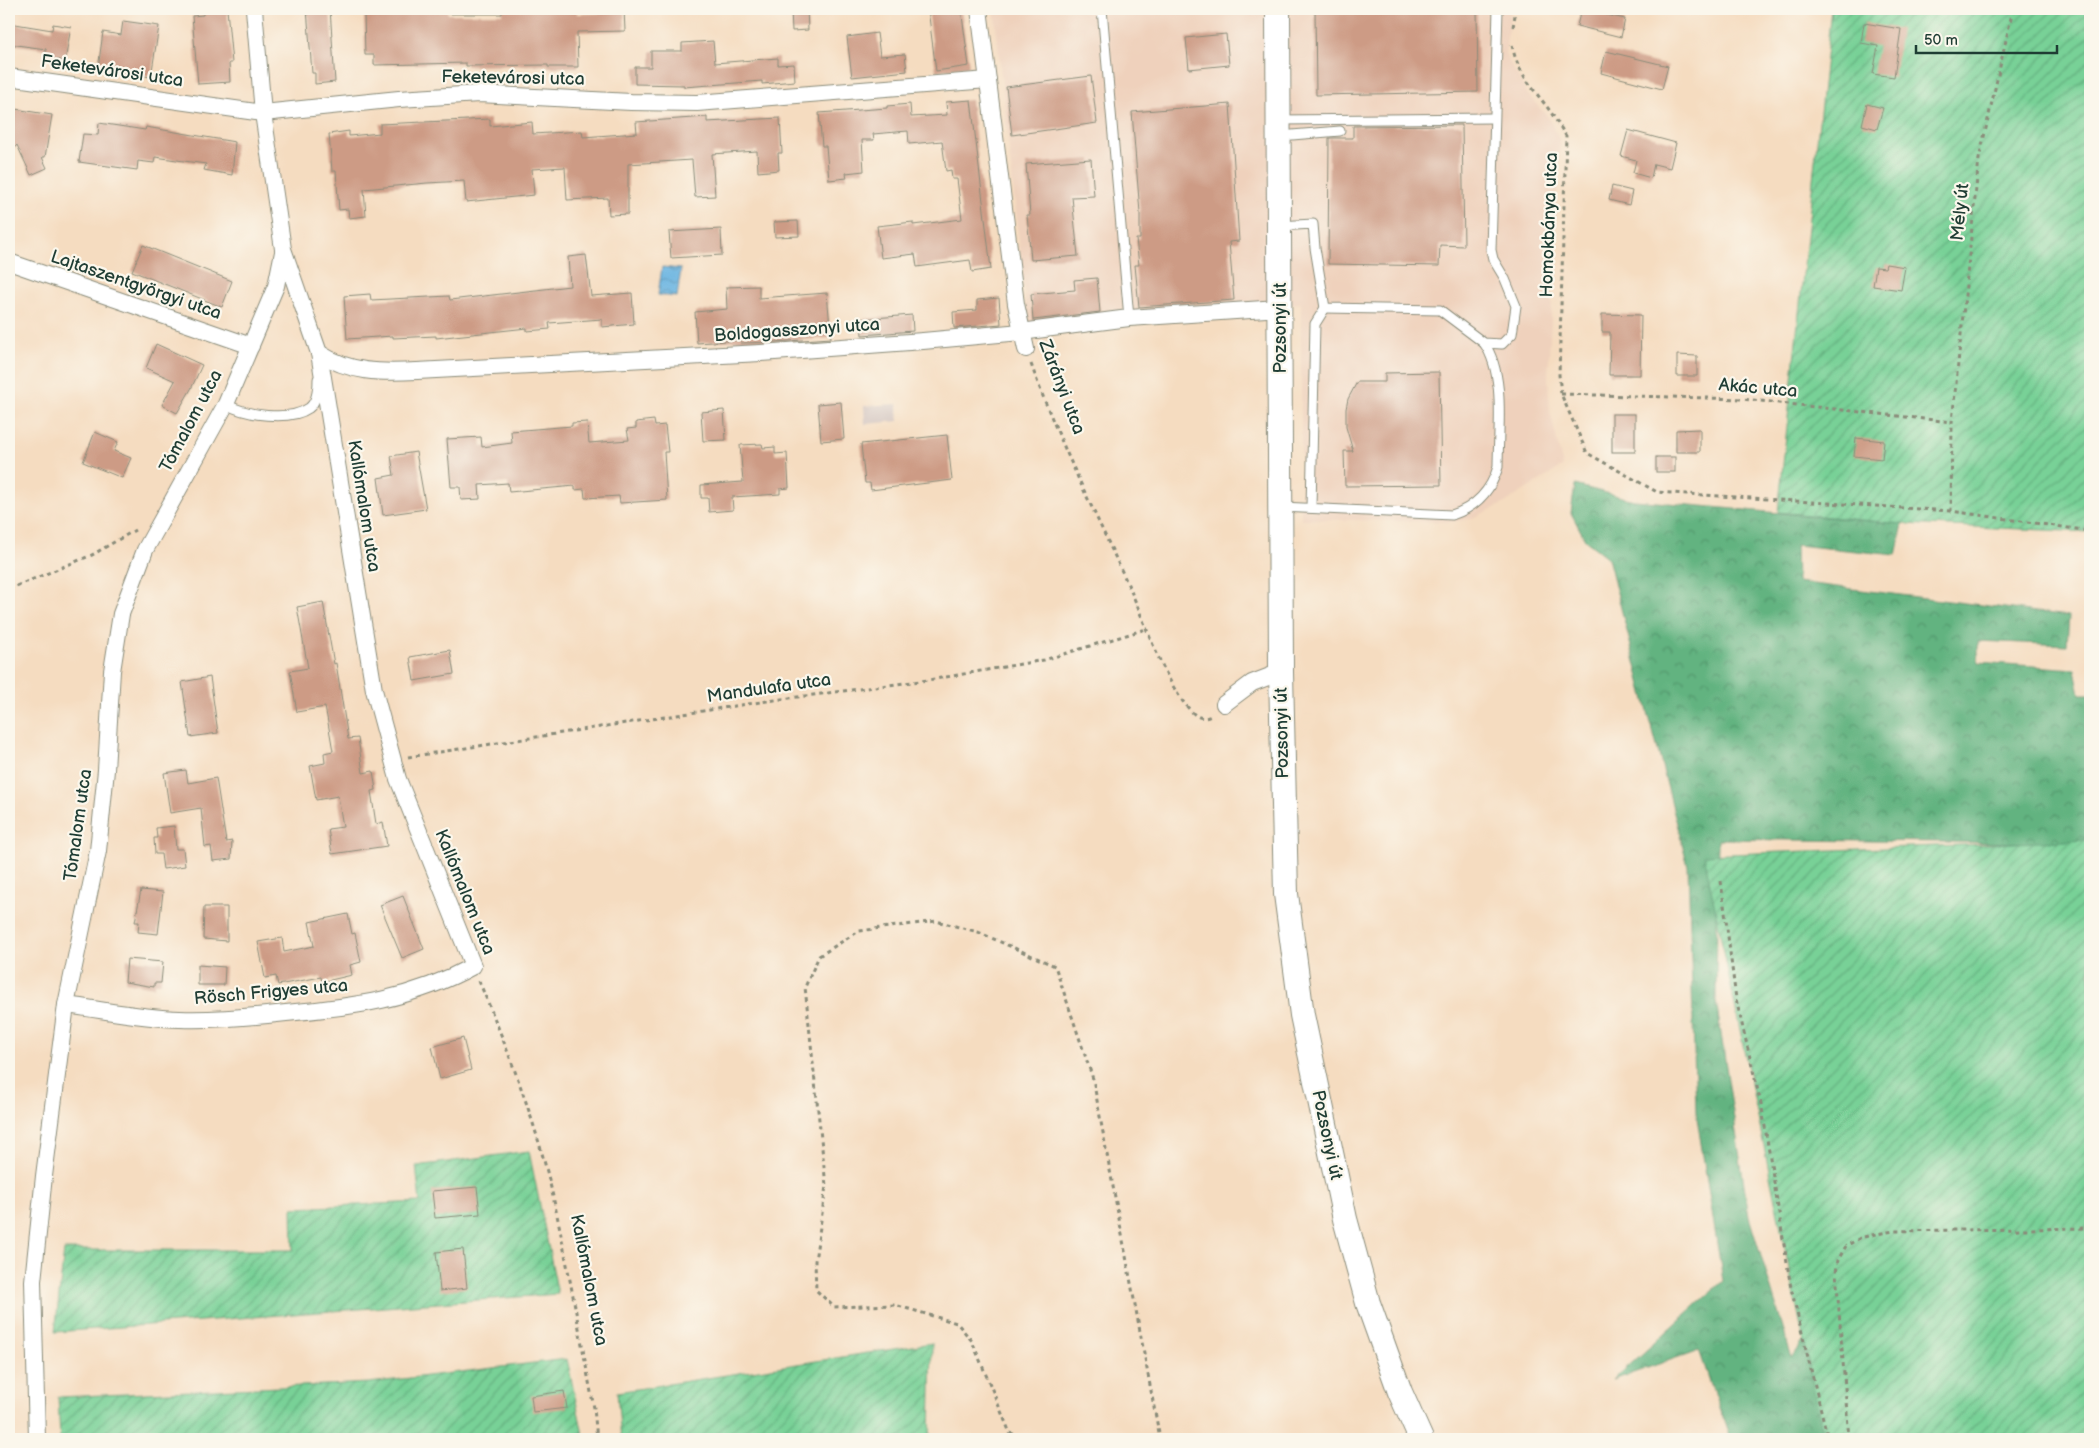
<svg xmlns="http://www.w3.org/2000/svg" width="2099" height="1448" font-family="'Balsamiq Sans',sans-serif">
	<style>
		.built { fill: #efd1bc }
		.industrial { fill: #cfc0bb }
		.forest { fill: url(#forest-crowns); stroke: #40785a }
		.garden { fill: url(#garden-furrows); stroke: #4c8766 }
		.water { fill: url(#water-waves); stroke: #44788a }
		.building { fill: #cd9b85 }
		.lines { fill: none; stroke-linecap: round; stroke-linejoin: round }
		.lane-casing { stroke: #8a8c7a; stroke-width: 11 }
		.street-casing { stroke: #8a8c7a; stroke-width: 18 }
		.secondary-casing { stroke: #8a8c7a; stroke-width: 26 }
		.path { stroke: #8a8c7a; stroke-width: 3; stroke-dasharray: 4 4; stroke-linecap: butt }
		.lane { stroke: #fff; stroke-width: 9 }
		.street { stroke: #fff; stroke-width: 16 }
		.secondary { stroke: #fff; stroke-width: 24 }
		.labels { text-anchor: middle; dominant-baseline: central; stroke-width: 4.5; stroke-linejoin: round; paint-order: stroke }
		.street-label { font-size: 18px; fill: #1f3d34; stroke: #fbf7ec }
	</style>
	<defs>
		<pattern id="forest-crowns" width="20" height="18" patternUnits="userSpaceOnUse" patternTransform="scale(1.25)"><rect width="20" height="18" fill="#62b380"/><path d="M2 6a3 3 0 1 1 6 0M12 15a3 3 0 1 1 6 0" fill="none" stroke="#50936a"/></pattern>
		<pattern id="garden-furrows" width="10" height="10" patternUnits="userSpaceOnUse" patternTransform="scale(1.25)"><rect width="10" height="10" fill="#78d197"/><path d="M-1 1l2-2M0 10L10 0M9 11l2-2" fill="none" stroke="#62ab7c"/></pattern>
		<pattern id="water-waves" width="16" height="10" patternUnits="userSpaceOnUse" patternTransform="scale(1.25)"><rect width="16" height="10" fill="#68b3e1"/><path d="M0 5q4-4 8 0t8 0" fill="none" stroke="#5593b7"/></pattern>
	</defs>
	<rect width="100%" height="100%" fill="#fbf7ec"/>
	<filter id="ink" filterUnits="userSpaceOnUse"><feTurbulence type="fractalNoise" baseFrequency=".02" numOctaves="2"/><feDisplacementMap in="SourceGraphic" scale="10" xChannelSelector="R" yChannelSelector="G"/><feConvolveMatrix kernelMatrix="1 2 1 2 8 2 1 2 1" color-interpolation-filters="sRGB"/></filter>
	<filter id="wash" filterUnits="userSpaceOnUse"><feTurbulence type="fractalNoise" baseFrequency=".0096" numOctaves="4" result="noise"/><feDisplacementMap in="SourceGraphic" scale="20" xChannelSelector="R" yChannelSelector="G"/><feGaussianBlur stdDeviation="1.12" result="paint"/><feColorMatrix in="noise" values="0 0 0 0 0 0 0 0 0 0 0 0 0 0 0 0 0 1.4 0 .05"/><feComposite in="paint" operator="in"/></filter>
	<g filter="url(#wash)">
		<rect width="100%" height="100%" fill="#f5dcc0"/>
		<path class="built" d="M 994,9 L 1511,9 L 1505,54 L 1528,95 L 1549,118 L 1560,141 L 1548,377 L 1550,411 L 1563,466 L 1503,504 L 1470,519 L 1450,522 L 1301,519 L 1301,303 L 1028,323 Z"/>
		<path class="industrial" d="M 897,404 L 899,421 L 865,424 L 864,406 Z"/>
		<path class="forest" d="M 1575,485 L 1634,500 L 1903,524 L 1896,555 L 1796,545 L 1797,582 L 2069,616 L 2067,645 L 1978,641 L 1978,662 L 2075,669 L 2080,694 L 2090,694 L 2090,844 L 1718,839 L 1716,1001 L 1749,1217 L 1792,1358 L 1807,1336 L 1839,1439 L 1730,1439 L 1699,1350 L 1613,1380 L 1723,1281 L 1696,1112 L 1688,866 L 1608,558 L 1586,541 L 1571,513 Z"/>
		<g class="garden">
			<path d="M 1831,9 L 2090,9 L 2090,532 L 1903,524 L 1778,512 Z"/>
			<path d="M 2090,840 L 2090,1439 L 1824,1439 L 1704,855 Z"/>
			<path d="M 529,1151 L 558,1294 L 55,1332 L 64,1250 L 293,1250 L 292,1208 L 420,1202 L 416,1166 Z"/>
			<path d="M 932,1343 L 930,1439 L 621,1439 L 617,1392 Z"/>
			<path d="M 567,1359 L 584,1439 L 60,1439 L 58,1397 L 369,1383 Z"/>
		</g>
		<path class="water" d="M 662,267 L 681,269 L 677,297 L 658,295 Z"/>
		<g id="blocks">
			<g class="building">
				<path d="M 203,9 L 227,9 L 232,63 L 229,63 L 230,82 L 198,84 L 192,16 L 203,15 Z"/>
				<path d="M 307,9 L 330,9 L 335,82 L 315,84 L 315,73 L 312,73 Z"/>
				<path d="M 447,9 L 448,14 L 502,14 L 502,9 L 577,9 L 577,14 L 605,13 L 605,9 L 624,9 L 625,31 L 577,32 L 578,67 L 548,67 L 548,65 L 466,66 L 466,63 L 374,65 L 374,55 L 365,55 L 364,12 Z"/>
				<path d="M 791,9 L 807,9 L 808,30 L 792,31 Z"/>
				<path d="M 928,9 L 961,9 L 969,66 L 936,71 Z"/>
				<path d="M 1315,9 L 1477,9 L 1478,92 L 1316,95 Z"/>
				<path d="M 1581,9 L 1625,19 L 1621,37 L 1577,26 Z"/>
				<path d="M 123,21 L 159,26 L 151,77 L 98,69 L 103,32 L 121,35 Z"/>
				<path d="M 9,23 L 52,30 L 53,24 L 71,27 L 65,61 L 45,58 L 46,49 L 9,44 Z"/>
				<path d="M 1864,23 L 1901,29 L 1894,77 L 1873,74 L 1878,46 L 1861,43 Z"/>
				<path d="M 877,33 L 880,56 L 905,54 L 907,71 L 852,77 L 847,37 Z"/>
				<path d="M 1226,34 L 1229,65 L 1189,69 L 1186,38 Z"/>
				<path d="M 713,41 L 715,63 L 778,58 L 778,65 L 794,64 L 795,81 L 762,84 L 762,81 L 684,87 L 684,85 L 635,84 L 635,67 L 651,67 L 651,51 L 682,51 L 682,43 Z"/>
				<path d="M 1606,51 L 1668,66 L 1662,89 L 1601,73 Z"/>
				<path d="M 1091,76 L 1097,123 L 1012,135 L 1006,87 Z"/>
				<path d="M 971,100 L 991,269 L 972,272 L 970,260 L 917,267 L 915,254 L 881,258 L 877,226 L 913,222 L 913,225 L 962,219 L 957,179 L 952,179 L 951,170 L 946,171 L 942,141 L 909,144 L 908,131 L 873,134 L 874,140 L 862,140 L 864,171 L 846,173 L 847,178 L 829,180 L 826,146 L 822,146 L 819,113 L 887,108 L 887,106 L 910,104 L 911,117 L 947,115 L 946,102 Z"/>
				<path d="M 1230,104 L 1239,241 L 1229,242 L 1234,300 L 1139,307 L 1135,265 L 1139,265 L 1136,239 L 1140,239 L 1140,213 L 1132,112 Z"/>
				<path d="M 1867,104 L 1883,108 L 1877,129 L 1862,125 Z"/>
				<path d="M 9,108 L 52,115 L 45,157 L 42,157 L 47,168 L 31,175 L 17,145 L 9,154 Z"/>
				<path d="M 707,117 L 707,122 L 780,118 L 782,153 L 778,153 L 779,170 L 758,172 L 757,151 L 712,154 L 715,196 L 695,197 L 692,160 L 628,164 L 628,214 L 609,215 L 608,198 L 567,200 L 565,167 L 532,169 L 534,195 L 466,202 L 464,181 L 427,183 L 364,189 L 366,216 L 349,218 L 348,209 L 339,210 L 336,171 L 332,171 L 329,134 L 349,131 L 349,136 L 380,133 L 380,124 L 490,119 L 490,126 L 532,122 L 533,134 L 582,131 L 583,137 L 637,133 L 636,122 Z"/>
				<path d="M 99,123 L 145,130 L 146,127 L 235,142 L 232,175 L 204,170 L 206,164 L 155,157 L 154,163 L 138,161 L 137,170 L 79,162 L 83,134 L 98,135 Z"/>
				<path d="M 1462,125 L 1464,246 L 1440,245 L 1439,266 L 1328,264 L 1329,138 L 1353,138 L 1353,126 Z"/>
				<path d="M 1628,130 L 1676,143 L 1670,168 L 1654,164 L 1651,178 L 1633,173 L 1636,160 L 1621,156 Z"/>
				<path d="M 1091,159 L 1094,196 L 1072,197 L 1078,256 L 1031,260 L 1027,215 L 1030,215 L 1026,164 Z"/>
				<path d="M 1612,186 L 1632,191 L 1629,205 L 1609,200 Z"/>
				<path d="M 798,221 L 799,236 L 775,237 L 774,222 Z"/>
				<path d="M 721,229 L 722,255 L 671,258 L 669,232 Z"/>
				<path d="M 143,245 L 232,281 L 222,307 L 132,271 Z"/>
				<path d="M 586,255 L 591,296 L 632,293 L 634,324 L 602,327 L 602,319 L 549,323 L 550,329 L 527,331 L 527,328 L 436,338 L 436,336 L 393,338 L 393,336 L 347,339 L 344,296 L 370,294 L 371,300 L 449,296 L 450,300 L 570,286 L 568,257 Z"/>
				<path d="M 1886,264 L 1905,267 L 1901,290 L 1873,286 L 1876,267 L 1885,268 Z"/>
				<path d="M 1097,278 L 1100,312 L 1033,320 L 1031,294 L 1075,290 L 1074,280 Z"/>
				<path d="M 759,286 L 759,298 L 827,293 L 831,338 L 774,342 L 741,343 L 741,340 L 697,343 L 695,312 L 727,309 L 726,287 Z"/>
				<path d="M 999,298 L 1001,324 L 954,328 L 953,312 L 977,310 L 977,300 Z"/>
				<path d="M 1602,314 L 1641,315 L 1640,375 L 1609,375 L 1610,332 L 1602,332 Z"/>
				<path d="M 912,315 L 913,331 L 862,335 L 861,319 Z"/>
				<path d="M 156,344 L 202,365 L 191,389 L 177,413 L 162,405 L 175,381 L 146,368 Z"/>
				<path d="M 1677,355 L 1697,356 L 1697,376 L 1677,376 Z"/>
				<path d="M 1439,372 L 1441,485 L 1345,486 L 1344,451 L 1353,451 L 1346,427 L 1346,409 L 1348,399 L 1357,382 L 1385,382 L 1385,373 Z"/>
				<path d="M 841,402 L 844,439 L 821,441 L 818,404 Z"/>
				<path d="M 724,410 L 726,440 L 703,441 L 701,412 Z"/>
				<rect x="1612" y="414" width="23" height="38"/>
				<path d="M 654,420 L 655,426 L 665,425 L 668,452 L 664,452 L 667,500 L 620,503 L 619,496 L 585,498 L 584,489 L 575,490 L 575,486 L 509,492 L 508,483 L 479,485 L 480,499 L 461,500 L 460,487 L 451,487 L 447,439 L 481,437 L 482,447 L 512,443 L 511,431 L 572,426 L 572,423 L 587,422 L 589,443 L 629,440 L 627,429 L 636,428 L 636,422 Z"/>
				<path d="M 1700,429 L 1700,452 L 1676,452 L 1676,430 Z"/>
				<path d="M 95,432 L 118,442 L 114,451 L 131,458 L 122,478 L 83,462 Z"/>
				<path d="M 947,435 L 952,480 L 871,490 L 870,483 L 865,483 L 861,444 Z"/>
				<path d="M 1856,438 L 1884,441 L 1882,459 L 1854,456 Z"/>
				<path d="M 762,444 L 763,448 L 775,447 L 775,454 L 787,453 L 789,488 L 780,489 L 780,494 L 732,497 L 733,510 L 709,512 L 708,498 L 701,498 L 701,485 L 743,482 L 740,445 Z"/>
				<path d="M 416,452 L 426,509 L 383,515 L 378,478 L 394,475 L 391,456 Z"/>
				<rect x="1656" y="457" width="19" height="15"/>
				<path d="M 323,602 L 334,664 L 336,663 L 348,739 L 358,738 L 363,773 L 373,771 L 376,790 L 371,791 L 376,824 L 383,822 L 387,846 L 332,854 L 328,829 L 343,827 L 338,796 L 316,800 L 310,766 L 325,763 L 324,753 L 333,751 L 327,717 L 325,707 L 297,712 L 290,671 L 308,668 L 297,607 Z"/>
				<path d="M 450,650 L 454,674 L 414,681 L 410,657 Z"/>
				<path d="M 210,677 L 218,733 L 190,737 L 182,682 Z"/>
				<path d="M 186,770 L 188,783 L 216,778 L 226,842 L 232,841 L 231,859 L 213,861 L 211,846 L 205,847 L 201,808 L 170,813 L 164,773 Z"/>
				<path d="M 174,826 L 176,849 L 183,849 L 185,866 L 163,869 L 161,854 L 155,854 L 154,838 L 157,838 L 156,828 Z"/>
				<path d="M 141,890 L 163,892 L 158,934 L 138,932 L 139,922 L 135,922 Z"/>
				<path d="M 403,896 L 424,949 L 402,958 L 380,905 Z"/>
				<path d="M 204,907 L 227,907 L 227,941 L 203,939 Z"/>
				<path d="M 348,914 L 352,934 L 355,933 L 361,962 L 350,965 L 352,975 L 322,982 L 321,977 L 278,985 L 276,976 L 265,978 L 258,942 L 282,938 L 284,952 L 314,946 L 309,922 Z"/>
				<path d="M 127,959 L 163,962 L 161,983 L 154,983 L 154,987 L 125,982 Z"/>
				<path d="M 198,965 L 225,967 L 224,985 L 198,985 Z"/>
				<path d="M 463,1038 L 471,1070 L 440,1079 L 432,1047 Z"/>
				<path d="M 477,1187 L 480,1214 L 435,1218 L 432,1191 Z"/>
				<path d="M 463,1249 L 467,1288 L 440,1291 L 436,1252 Z"/>
				<path d="M 564,1391 L 567,1408 L 533,1412 L 531,1396 Z"/>
			</g>
		</g>
	</g>
	<g filter="url(#ink)">
		<use href="#blocks" fill-opacity="0" stroke="#8a8c7a" stroke-width="1"/>
		<g class="lines">
			<g class="lane-casing">
				<g id="lane">
					<path d="M 1102,9 L 1129,318"/>
					<path d="M 1279,120 L 1494,118"/>
					<path d="M 1280,136 L 1340,131"/>
					<path d="M 1279,226 L 1313,224 L 1315,248 L 1325,308 L 1440,310 L 1484,343 L 1502,344 L 1512,334 L 1516,306 L 1505,279 L 1493,259 L 1491,250 L 1498,9"/>
					<path d="M 226,404 C 245,415 289,422 309,408 C 317,402 318,389 318,379"/>
					<path d="M 1281,507 L 1452,515 C 1476,507 1491,491 1498,467 C 1498,430 1506,375 1484,343"/>
					<path d="M 1311,508 L 1315,324 L 1325,308"/>
				</g>
			</g>
			<g class="street-casing">
				<g id="street">
					<path d="M 979,9 L 1016,304 L 1026,349"/>
					<path d="M 9,77 L 263,113 L 399,99 L 479,94 L 631,102 L 697,103 L 988,80"/>
					<path d="M 9,262 L 251,346"/>
					<path d="M 319,353 C 350,373 381,373 417,371 L 761,353 L 923,341 L 1021,332 L 1129,318 L 1280,308"/>
					<path d="M 1224,704 L 1252,683 L 1281,672"/>
					<path d="M 66,1005 C 104,1010 142,1018 180,1019 C 215,1020 251,1017 286,1013 C 354,1007 413,999 473,966 L 398,779 L 374,690 L 319,353 L 283,249 L 263,113 L 254,9"/>
					<path d="M 37,1439 L 33,1281 L 44,1176 L 66,1005 L 98,851 L 106,770 L 112,671 L 121,614 L 145,550 L 226,404 L 276,286 L 283,252"/>
				</g>
			</g>
			<g class="secondary-casing">
				<path id="secondary" d="M 1278,9 L 1281,672 L 1286,894 L 1302,1015 L 1345,1219 L 1368,1303 L 1400,1392 L 1421,1439"/>
			</g>
			<g class="path">
				<path d="M 2013,9 L 1979,159 L 1952,422 L 1951,511 L 2090,531"/>
				<path d="M 1513,27 L 1516,9"/>
				<path d="M 1512,45 C 1517,70 1529,84 1544,103 C 1552,113 1559,125 1566,136 L 1559,375 L 1561,394 L 1587,453 L 1657,492 L 1951,511"/>
				<path d="M 1031,364 C 1058,441 1096,514 1130,589 C 1146,624 1165,686 1193,713 C 1199,719 1207,719 1213,715"/>
				<path d="M 1561,394 L 1743,399 L 1952,422"/>
				<path d="M 9,589 L 92,555 L 135,530"/>
				<path d="M 408,757 L 767,701 L 935,679 L 1044,660 L 1146,629"/>
				<path d="M 1721,881 L 1736,999 L 1762,1108 L 1791,1288 L 1828,1439"/>
				<path d="M 479,981 C 508,1050 535,1119 552,1192 C 568,1264 580,1336 594,1408 L 597,1439"/>
				<path d="M 1007,1439 L 1010,1433"/>
				<path d="M 1029,1439 L 1010,1433 L 972,1341 L 957,1323 L 895,1305 L 834,1307 L 816,1290 L 815,1261 L 826,1186 L 805,987 L 819,956 L 859,931 L 936,921 L 978,932 L 1055,966 L 1093,1079 L 1160,1439"/>
				<path d="M 1849,1439 L 1836,1272 L 1838,1260 L 1846,1246 L 1860,1238 L 1876,1234 L 1894,1231 L 2090,1228"/>
			</g>
			<use href="#lane" class="lane"/>
			<use href="#street" class="street"/>
			<use href="#secondary" class="secondary"/>
		</g>
	</g>
	<g class="labels">
		<g class="street-label">
			<text transform="translate(112 71) rotate(8)">Feketevárosi utca</text>
			<text transform="translate(513 78) rotate(1)">Feketevárosi utca</text>
			<text transform="translate(1960 212) rotate(-84)">Mély út</text>
			<text transform="translate(1549 225) rotate(-88)">Homokbánya utca</text>
			<text transform="translate(136 285) rotate(19)">Lajtaszentgyörgyi utca</text>
			<text transform="translate(1280 328) rotate(-90)">Pozsonyi út</text>
			<text transform="translate(797 330) rotate(-4)">Boldogasszonyi utca</text>
			<text transform="translate(1062 387) rotate(69)">Zárányi utca</text>
			<text transform="translate(1758 388) rotate(5)">Akác utca</text>
			<text transform="translate(191 421) rotate(-62)">Tómalom utca</text>
			<text transform="translate(364 506) rotate(81)">Kallómalom utca</text>
			<text transform="translate(769 688) rotate(-8)">Mandulafa utca</text>
			<text transform="translate(1282 733) rotate(-91)">Pozsonyi út</text>
			<text transform="translate(78 825) rotate(-82)">Tómalom utca</text>
			<text transform="translate(465 892) rotate(68)">Kallómalom utca</text>
			<text transform="translate(271 992) rotate(-5)">Rösch Frigyes utca</text>
			<text transform="translate(1327 1135) rotate(78)">Pozsonyi út</text>
			<text transform="translate(589 1280) rotate(79)">Kallómalom utca</text>
		</g>
	</g>
	<rect width="2099" height="1448" fill="none" stroke="#fbf7ec" stroke-width="30"/>
	<path d="M1916 45v8h141v-8" fill="none" stroke="#1f3d34" stroke-width="2.5"/>
	<text x="1924" y="45" font-size="15" fill="#1f3d34" stroke="#fbf7ec" stroke-width="4" paint-order="stroke">50 m</text>
</svg>
